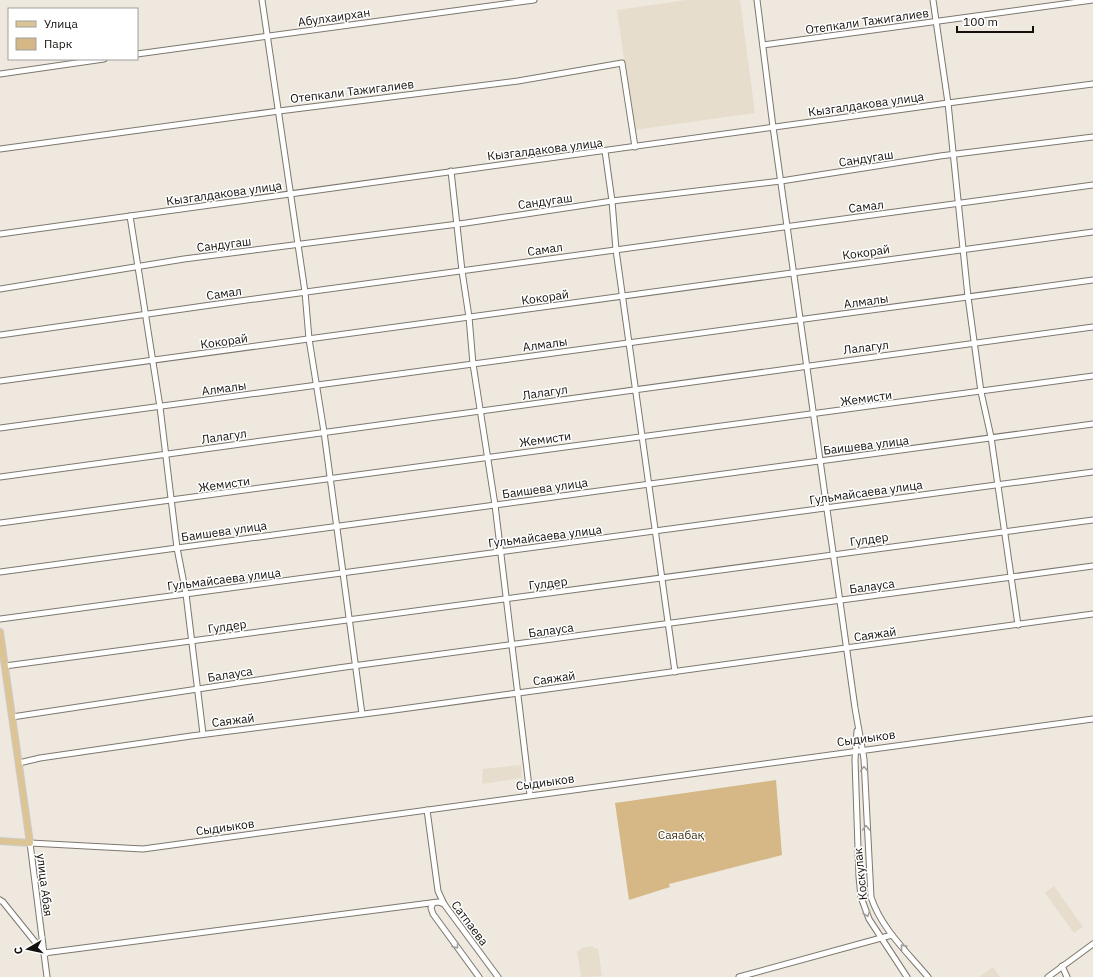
<svg xmlns="http://www.w3.org/2000/svg" width="1093" height="977" font-family="'IBM Plex Sans',sans-serif">
	<style>
		.built { fill: #e7ddcc }
		.green { fill: #d5b886 }
		.lines { fill: none; stroke-linecap: round; stroke-linejoin: round }
		.minor-casing { stroke: #7d786f; stroke-width: 7 }
		.major-casing { stroke: #cbcaca; stroke-width: 8 }
		.minor { stroke: #fff; stroke-width: 5 }
		.major { stroke: #ddc494; stroke-width: 6 }
		.oneway { stroke: #a09f9e }
		.labels { text-anchor: middle; dominant-baseline: central; stroke-width: 3; stroke-linejoin: round; paint-order: stroke }
		.street-label { font-size: 12px; fill: #12100c; stroke: #fff }
		.park-label { font-size: 12px; fill: #403010; stroke: #fff }
	</style>
	<rect width="100%" height="100%" fill="#efe8de"/>
	<g class="built">
		<path d="M 686,0 L 740,0 L 755,113 L 634,130 L 617,10 Z"/>
		<path d="M 521,765 L 522,778 L 482,784 L 483,769 Z"/>
		<path d="M 1054,886 L 1083,927 L 1074,933 L 1045,893 Z"/>
		<path d="M 593,946 L 594,949 L 598,948 L 602,976 L 581,977 L 577,951 L 581,950 L 581,948 Z"/>
		<path d="M 993,967 L 1000,977 L 979,977 Z"/>
	</g>
	<path class="green" d="M 776,780 L 782,855 L 669,884 L 670,887 L 629,900 L 615,803 Z"/>
	<g class="lines">
		<g class="minor-casing">
			<g id="minor">
				<path d="M 262,0 L 305,292 L 309,339 L 324,432 L 362,714"/>
				<path d="M 757,0 L 773,127 L 855,708 L 864,759 L 871,897 C 881,928 907,952 928,977"/>
				<path d="M 933,0 L 948,103 L 968,297 L 981,392 L 991,437 L 1018,625"/>
				<path d="M 763,45 L 1093,0"/>
				<path d="M 137,54 L 534,0"/>
				<path d="M 0,74 L 104,59"/>
				<path d="M 0,149 L 279,111 L 518,81 L 622,63 L 635,147"/>
				<path d="M 605,151 L 612,201 L 616,250 L 675,672"/>
				<path d="M 451,171 L 462,271 L 469,317 L 473,364 L 495,505 L 530,795"/>
				<path d="M 130,216 L 160,407 L 177,548 L 186,594 L 203,734"/>
				<path d="M 0,234 L 948,103 L 1093,84"/>
				<path d="M 0,289 L 184,259 L 466,223 L 612,201 L 781,181 L 940,156 L 1093,137"/>
				<path d="M 0,335 L 218,304 L 1093,185"/>
				<path d="M 0,381 L 1093,232"/>
				<path d="M 0,428 L 1093,280"/>
				<path d="M 0,477 L 1093,327"/>
				<path d="M 0,523 L 1093,376"/>
				<path d="M 0,572 L 1093,424"/>
				<path d="M 0,619 L 1093,472"/>
				<path d="M 5,666 L 1093,520"/>
				<path d="M 12,717 L 338,668 L 1093,566"/>
				<path d="M 857,731 L 855,760 L 859,877 L 861,897 L 869,919 L 907,977"/>
				<path d="M 19,763 L 40,758 L 191,736 L 387,711 L 1093,614"/>
				<path d="M 427,810 L 438,891 L 444,904"/>
				<path d="M 0,900 L 3,902 L 44,953 L 438,902 L 444,904 L 498,977"/>
				<path d="M 433,903 L 431,908 L 433,914 L 479,977"/>
				<path d="M 1062,966 L 1067,977"/>
				<path d="M 47,977 L 30,843 L 143,849 L 1093,719"/>
				<path d="M 739,977 L 892,935"/>
				<path d="M 1048,977 L 1093,944"/>
			</g>
		</g>
		<g class="major-casing">
			<path id="major" d="M 0,632 L 30,843 L 0,841"/>
		</g>
		<use href="#minor" class="minor"/>
		<use href="#major" class="major"/>
	</g>
	<defs><path id="oneway-chevron" d="M-2-3.5L2.5 0L-2 3.5" fill="none" stroke-width="1.6" stroke-linecap="round" stroke-linejoin="round"/></defs>
	<g class="oneway">
		<use href="#oneway-chevron" transform="translate(864 769) rotate(-92)"/>
		<use href="#oneway-chevron" transform="translate(866 828) rotate(-92)"/>
		<use href="#oneway-chevron" transform="translate(867 914) rotate(70)"/>
		<use href="#oneway-chevron" transform="translate(456 946) rotate(54)"/>
		<use href="#oneway-chevron" transform="translate(903 947) rotate(-131)"/>
	</g>
	<g class="labels">
		<g class="street-label">
			<text transform="translate(334 17) rotate(-8)">Абулхаирхан</text>
			<text transform="translate(867 21) rotate(-8)">Отепкали Тажигалиев</text>
			<text transform="translate(352 91) rotate(-7)">Отепкали Тажигалиев</text>
			<text transform="translate(866 104) rotate(-8)">Кызгалдакова улица</text>
			<text transform="translate(545 149) rotate(-7)">Кызгалдакова улица</text>
			<text transform="translate(866 158) rotate(-9)">Сандугаш</text>
			<text transform="translate(224 193) rotate(-8)">Кызгалдакова улица</text>
			<text transform="translate(545 201) rotate(-8)">Сандугаш</text>
			<text transform="translate(866 206) rotate(-7)">Самал</text>
			<text transform="translate(224 244) rotate(-7)">Сандугаш</text>
			<text transform="translate(545 249) rotate(-8)">Самал</text>
			<text transform="translate(866 252) rotate(-8)">Кокорай</text>
			<text transform="translate(224 293) rotate(-8)">Самал</text>
			<text transform="translate(545 297) rotate(-8)">Кокорай</text>
			<text transform="translate(866 301) rotate(-8)">Алмалы</text>
			<text transform="translate(224 341) rotate(-8)">Кокорай</text>
			<text transform="translate(545 344) rotate(-8)">Алмалы</text>
			<text transform="translate(866 347) rotate(-7)">Лалагул</text>
			<text transform="translate(224 388) rotate(-8)">Алмалы</text>
			<text transform="translate(545 392) rotate(-8)">Лалагул</text>
			<text transform="translate(866 398) rotate(-8)">Жемисти</text>
			<text transform="translate(224 436) rotate(-8)">Лалагул</text>
			<text transform="translate(545 439) rotate(-8)">Жемисти</text>
			<text transform="translate(866 445) rotate(-7)">Баишева улица</text>
			<text transform="translate(224 484) rotate(-8)">Жемисти</text>
			<text transform="translate(545 488) rotate(-8)">Баишева улица</text>
			<text transform="translate(866 492) rotate(-8)">Гульмайсаева улица</text>
			<text transform="translate(224 531) rotate(-8)">Баишева улица</text>
			<text transform="translate(545 536) rotate(-7)">Гульмайсаева улица</text>
			<text transform="translate(869 539) rotate(-8)">Гулдер</text>
			<text transform="translate(224 579) rotate(-7)">Гульмайсаева улица</text>
			<text transform="translate(548 583) rotate(-7)">Гулдер</text>
			<text transform="translate(872 586) rotate(-8)">Балауса</text>
			<text transform="translate(227 626) rotate(-8)">Гулдер</text>
			<text transform="translate(551 630) rotate(-8)">Балауса</text>
			<text transform="translate(875 634) rotate(-8)">Саяжай</text>
			<text transform="translate(230 674) rotate(-9)">Балауса</text>
			<text transform="translate(554 678) rotate(-8)">Саяжай</text>
			<text transform="translate(233 720) rotate(-7)">Саяжай</text>
			<text transform="translate(866 738) rotate(-8)">Сыдиыков</text>
			<text transform="translate(545 782) rotate(-8)">Сыдиыков</text>
			<text transform="translate(225 827) rotate(-8)">Сыдиыков</text>
			<text transform="translate(860 874) rotate(-96)">Коскулак</text>
			<text transform="translate(45 885) rotate(83)">улица Абая</text>
			<text transform="translate(470 923) rotate(53)">Сатпаева</text>
		</g>
		<g class="park-label">
			<text x="681" y="834">Саяабақ</text>
		</g>
	</g>
	<rect x="8" y="8" width="130" height="52" fill="#ffffff" stroke="#a09f9e"/>
	<rect x="16" y="21" width="20" height="6" fill="#ddc494" stroke="#a09f9e"/>
	<text x="44" y="28" font-size="12" fill="#12100c">Улица</text>
	<rect x="16" y="38" width="20" height="12" fill="#d5b886" stroke="#a09f9e"/>
	<text x="44" y="48" font-size="12" fill="#12100c">Парк</text>
	<g transform="translate(28 949) rotate(261)" stroke="#ffffff" stroke-width="3" paint-order="stroke">
	<path d="M0-3L7 15L0 10L-7 15Z" fill="#12100c"/>
	<text y="-6" font-size="11" font-weight="bold" text-anchor="middle" fill="#12100c">С</text>
	</g>
	<path d="M957 26v6h76v-6" fill="none" stroke="#12100c" stroke-width="2"/>
	<text x="963" y="26" font-size="12" fill="#12100c" stroke="#ffffff" stroke-width="3" paint-order="stroke">100 m</text>
</svg>
